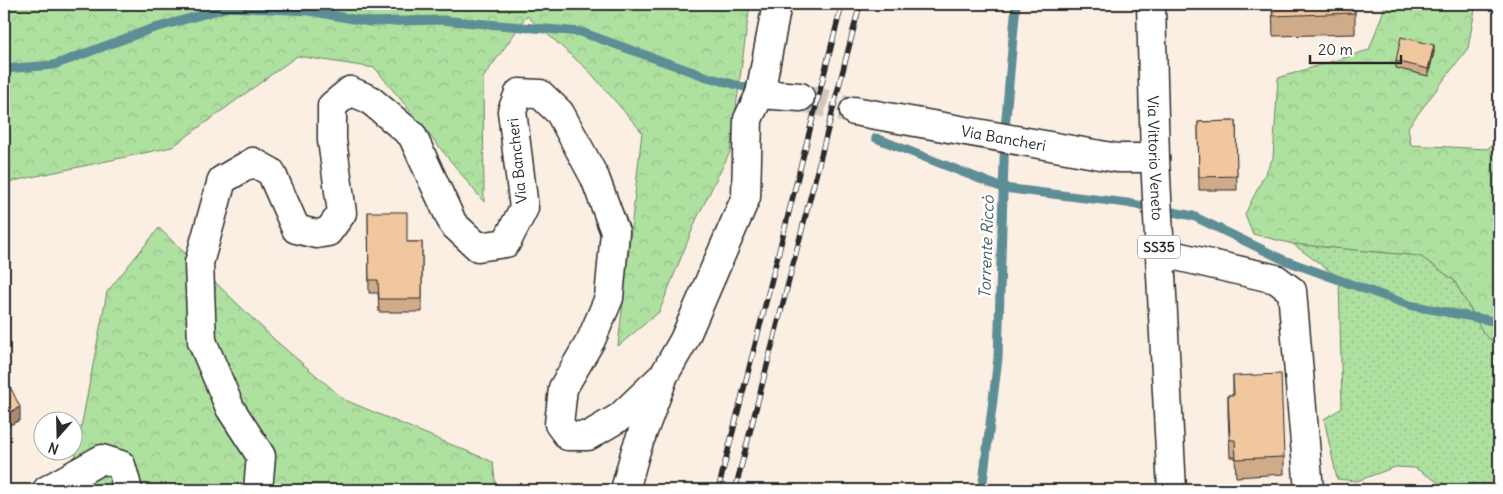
<svg xmlns="http://www.w3.org/2000/svg" width="1503" height="494" font-family="Delius,sans-serif">
	<style>
		.grass { fill: url(#grass-dots); stroke: #6c8666 }
		.forest { fill: url(#forest-crowns); stroke: #6c8666 }
		.lines { fill: none; stroke-linecap: round; stroke-linejoin: round }
		.stream { stroke: #5d8d95; stroke-width: 9 }
		.minor-tunnel { stroke: #d1c7bd; stroke-width: 28; stroke-dasharray: 28 14; stroke-linecap: butt }
		.minor-casing { stroke: #2b2b2b; stroke-width: 31 }
		.major-casing { stroke: #2b2b2b; stroke-width: 31 }
		.minor { stroke: #fff; stroke-width: 28 }
		.major { stroke: #fff; stroke-width: 28 }
		.rail-casing { stroke: #2b2b2b; stroke-width: 5.5 }
		.rail { stroke: #fff; stroke-width: 4; stroke-dasharray: 11; stroke-linecap: butt }
		.wall { fill: #cfab8a; stroke: #2b2b2b }
		.shaded-wall { fill: #a98b70; stroke: #2b2b2b }
		.building { fill: #f1c7a0; stroke: #2b2b2b }
		.labels { text-anchor: middle; dominant-baseline: central; stroke-width: 5; stroke-linejoin: round; paint-order: stroke }
		.shield { fill: #fff; stroke: #6b6b6b; stroke-width: 1 }
		.shield-label { font-size: 14px; font-weight: bold; fill: #2b2b2b }
		.street-label { font-size: 15px; fill: #2b2b2b; stroke: #fff }
		.water-label { font-size: 16px; font-style: italic; fill: #445c60; stroke: #fff }
	</style>
	<defs>
		<pattern id="grass-dots" width="8" height="8" patternUnits="userSpaceOnUse" patternTransform="scale(1.25)"><rect width="8" height="8" fill="#aee0a0"/><path d="M2 2h.1M6 6h.1" fill="none" stroke="#96c08a" stroke-width="1.8" stroke-linecap="round"/></pattern>
		<pattern id="forest-crowns" width="20" height="18" patternUnits="userSpaceOnUse" patternTransform="scale(1.25)"><rect width="20" height="18" fill="#aee0a0"/><path d="M2 6a3 3 0 1 1 6 0M12 15a3 3 0 1 1 6 0" fill="none" stroke="#96c08a"/></pattern>
	</defs>
	<rect width="100%" height="100%" fill="#fbeee2"/>
	<filter id="ink" filterUnits="userSpaceOnUse"><feTurbulence type="fractalNoise" baseFrequency=".02" numOctaves="2"/><feDisplacementMap in="SourceGraphic" scale="10" xChannelSelector="R" yChannelSelector="G"/><feConvolveMatrix kernelMatrix="1 2 1 2 8 2 1 2 1" color-interpolation-filters="sRGB"/></filter>
	<g filter="url(#ink)">
		<path class="grass" d="M 1293,244 L 1420,256 L 1454,280 L 1484,334 L 1499,347 L 1499,490 L 1451,490 L 1415,468 L 1395,467 L 1357,481 L 1337,479 L 1324,419 L 1342,408 L 1339,278 Z"/>
		<g class="forest">
			<path d="M 4,4 L 750,4 L 730,152 L 697,218 L 659,312 L 618,346 L 642,132 L 589,71 L 527,16 L 483,78 L 484,202 L 375,68 L 297,56 L 172,147 L 4,183 Z"/>
			<path d="M 1386,4 L 1476,4 L 1468,48 L 1408,127 L 1411,145 L 1487,149 L 1499,139 L 1499,347 L 1484,334 L 1454,280 L 1420,256 L 1293,244 L 1253,234 L 1245,214 L 1273,158 L 1278,78 L 1369,50 Z"/>
			<path d="M 159,228 L 276,341 L 345,400 L 493,462 L 496,490 L 69,490 L 107,292 Z"/>
		</g>
		<g class="lines">
			<g class="stream">
				<path d="M 4,69 L 54,65 L 148,30 L 229,7 L 309,11 L 370,22 L 440,20 L 581,32 L 707,77 L 748,88"/>
				<path d="M 876,138 L 1003,188 L 1127,203 L 1193,216 L 1284,260 L 1409,305 L 1499,322"/>
				<path d="M 982,490 L 998,358 L 1005,129 L 1016,4"/>
			</g>
			<path class="minor-tunnel" d="M 800,97 L 854,111"/>
			<g class="minor-casing">
				<g id="minor">
					<path d="M 760,94 L 777,4"/>
					<path id="s1" d="M 854,111 L 1117,158 L 1155,158"/>
					<path d="M 1159,252 L 1276,279 L 1292,291 L 1309,490"/>
					<path d="M 47,490 L 102,459 L 121,465 L 128,490"/>
					<path d="M 258,490 L 261,456 L 230,408 L 202,341 L 199,263 L 222,180 L 253,162 L 271,172 L 296,229 L 316,234 L 328,232 L 342,213 L 332,140 L 332,106 L 350,91 L 369,99 L 412,135 L 453,224 L 478,247 L 506,243 L 524,208 L 512,111 L 519,93 L 540,94 L 560,113 L 595,178 L 615,232 L 609,298 L 591,340 L 563,388 L 559,424 L 568,436 L 588,436 L 620,417 L 664,375 L 684,340 L 746,197 L 748,119 L 760,94 L 800,97"/>
					<path d="M 625,490 L 636,450 L 662,381"/>
				</g>
			</g>
			<g class="major-casing">
				<g id="major">
					<path id="s2" d="M 1151,4 L 1155,158 L 1172,490"/>
				</g>
			</g>
			<use href="#minor" class="minor"/>
			<use href="#major" class="major"/>
			<g class="rail-casing">
				<g id="rail">
					<path d="M 718,490 L 842,4"/>
					<path d="M 735,490 L 860,4"/>
				</g>
			</g>
			<use href="#rail" class="rail"/>
		</g>
		<g class="wall">
			<path d="M 1272,4 L 1355,4 L 1355,34 L 1273,36 Z"/>
			<path d="M 1434,52 L 1428,76 L 1396,68 L 1396,61 Z"/>
			<path d="M 1236,121 L 1237,190 L 1199,190 L 1198,122 Z"/>
			<path d="M 368,212 L 407,242 L 422,242 L 422,312 L 379,312 L 378,293 L 369,293 Z"/>
			<path d="M 1233,376 L 1284,457 L 1284,474 L 1236,477 L 1235,457 L 1230,457 L 1228,413 L 1228,395 L 1233,395 Z"/>
		</g>
		<g class="shaded-wall">
			<path d="M 1434,45 L 1434,52 L 1428,76 L 1428,69 Z"/>
			<path d="M 20,407 L 20,420 L 4,428 L 4,415 Z"/>
		</g>
		<g class="building">
			<path d="M 1273,4 L 1355,4 L 1355,13 L 1273,16 Z"/>
			<path d="M 1401,37 L 1434,45 L 1428,69 L 1396,61 Z"/>
			<path d="M 1236,121 L 1237,176 L 1199,177 L 1198,122 Z"/>
			<path d="M 368,212 L 407,212 L 407,242 L 422,242 L 422,299 L 379,299 L 378,280 L 369,280 Z"/>
			<path d="M 4,374 L 20,407 L 4,415 Z"/>
			<path d="M 1281,374 L 1284,457 L 1236,459 L 1235,440 L 1230,440 L 1228,395 L 1234,395 L 1233,376 Z"/>
			<path d="M 1407,484 L 1417,490 L 1404,490 Z"/>
			<path d="M 1393,487 L 1400,490 L 1391,490 Z"/>
		</g>
	</g>
	<g class="labels">
		<rect class="shield" x="1138" y="235.5" width="42" height="23" rx="4"/>
		<g class="shield-label">
			<text x="1159" y="247">SS35</text>
		</g>
		<g class="street-label">
			<text stroke="none"><textPath href="#s1" startOffset="152">Via Bancheri</textPath></text>
			<text stroke="none"><textPath href="#s2" startOffset="154">Via Vittorio Veneto</textPath></text>
			<text transform="translate(517 161) rotate(-96)">Via Bancheri</text>
		</g>
		<g class="water-label">
			<text transform="translate(986 247) rotate(-88)">Torrente Riccò</text>
		</g>
	</g>
	<rect width="1503" height="494" fill="none" stroke="#fff" stroke-width="20"/>
	<rect x="10" y="10" width="1483" height="474" fill="none" stroke="#2b2b2b" stroke-width="2" filter="url(#ink)"/>
	<g transform="translate(58 436) rotate(200)"><circle r="24" fill="#ffffff" stroke="#aaaaaa"/>
	<path d="M0-4L9 19L0 12L-9 19Z" fill="#2b2b2b"/>
	<text y="-8" font-size="14" font-weight="bold" text-anchor="middle" fill="#2b2b2b">N</text>
	</g>
	<path d="M1310 55v8h91v-8" fill="none" stroke="#2b2b2b" stroke-width="2.5"/>
	<text x="1318" y="55" font-size="15" fill="#2b2b2b" stroke="#ffffff" stroke-width="4" paint-order="stroke">20 m</text>
</svg>
